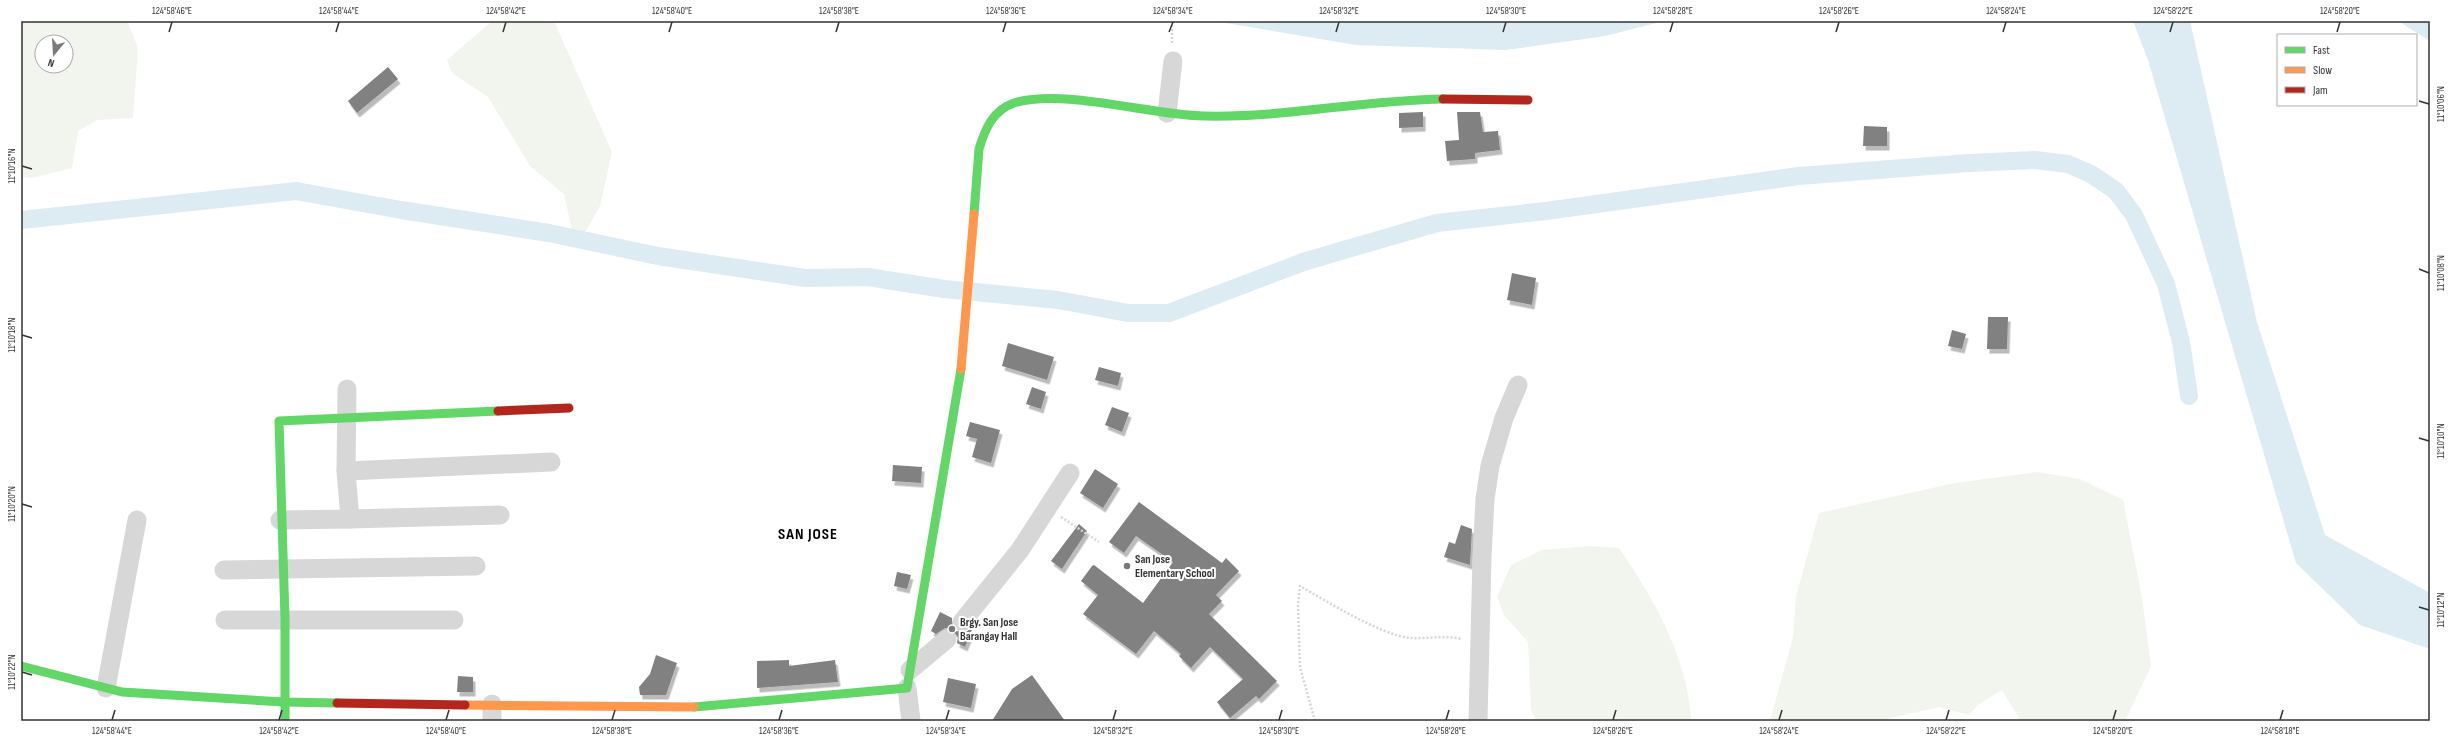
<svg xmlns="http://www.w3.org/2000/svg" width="2451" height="742" font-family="'Sofia Sans Condensed',sans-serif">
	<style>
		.green { fill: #f1f5ed; fill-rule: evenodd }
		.water { fill: #ddebf3 }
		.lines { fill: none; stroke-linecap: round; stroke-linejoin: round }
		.canal { stroke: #ddebf3; stroke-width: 18 }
		.building { fill: #818181; filter: url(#shadow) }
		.path { stroke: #d6d6d6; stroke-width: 2.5; stroke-dasharray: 2 2; stroke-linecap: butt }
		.street { stroke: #d7d7d7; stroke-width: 19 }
		.fast { stroke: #63d668; stroke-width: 9 }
		.slow { stroke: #ff974d; stroke-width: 9 }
		.jam { stroke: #b3261e; stroke-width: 9 }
		.ticks { fill: none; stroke: #333; stroke-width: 1.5 }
		.poi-dot { fill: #7a7a7a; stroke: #fff; stroke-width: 1.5 }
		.labels { text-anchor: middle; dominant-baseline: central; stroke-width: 4; stroke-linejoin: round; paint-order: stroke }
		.poi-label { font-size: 12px; font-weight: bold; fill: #333; stroke: #fff; text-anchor: start }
		.district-label { font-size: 16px; font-weight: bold; letter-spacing: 1px; fill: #000; stroke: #fff }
		.neatline { fill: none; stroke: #333; stroke-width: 1.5 }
		.ticks-label { font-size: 10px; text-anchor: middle; fill: #333 }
	</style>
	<defs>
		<filter id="shadow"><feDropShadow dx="2.5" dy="4.5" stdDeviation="0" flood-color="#0004"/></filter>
	</defs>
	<rect width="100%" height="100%" fill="#fff"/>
	<g class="green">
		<path d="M 21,21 L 127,21 L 138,48 L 133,118 L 97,120 L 78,131 L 72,168 L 32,178 L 21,177 ZM 42,42 L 66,42 L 66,66 L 42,66 Z"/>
		<path d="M 490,21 L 554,21 L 612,152 L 600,206 L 576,248 L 564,194 L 530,166 L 488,97 L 452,73 L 447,60 L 491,22 Z"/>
		<path d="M 2037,472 L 2080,479 L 2123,500 L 2142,598 L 2151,666 L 2125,721 L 2017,721 L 2019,718 L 2002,690 L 1979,704 L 1969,715 L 1939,707 L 1878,721 L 1770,721 L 1793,637 L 1796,597 L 1819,513 L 1955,483 Z"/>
		<path d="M 1591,546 L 1619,548 C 1654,599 1688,658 1691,721 L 1537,721 L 1531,710 L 1528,642 L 1504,615 L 1497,597 L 1511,565 L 1542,550 Z"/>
	</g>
	<g class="water">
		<path d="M 1214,21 L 1664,21 L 1605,36 L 1506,50 L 1356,45 Z"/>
		<path d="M 2133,21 L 2190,21 L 2257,322 L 2325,535 L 2430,593 L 2430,649 L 2360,625 L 2296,563 L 2148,60 Z"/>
		<path d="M 2398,21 L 2430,21 L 2430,41 Z"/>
	</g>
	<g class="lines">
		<path class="canal" d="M 21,220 L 296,191 L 401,210 L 549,233 L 658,256 L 805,278 L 868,277 L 944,289 L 1058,300 L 1128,313 L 1169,313 L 1303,262 L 1437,223 L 1546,211 L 1799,176 L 1969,163 L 2035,160 L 2068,164 L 2091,174 L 2116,191 L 2134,215 L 2166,284 L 2181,342 L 2189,396"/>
	</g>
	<g class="building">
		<path d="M 388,67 L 398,79 L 357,113 L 348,101 Z"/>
		<path d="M 1423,112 L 1423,127 L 1399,128 L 1399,113 Z"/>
		<path d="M 1457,112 L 1480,112 L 1483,132 L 1498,131 L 1500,150 L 1475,153 L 1475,159 L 1447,161 L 1445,141 L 1459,140 Z"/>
		<path d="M 1864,126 L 1887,127 L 1887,146 L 1863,146 Z"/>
		<path d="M 1512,273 L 1536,278 L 1532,305 L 1507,300 Z"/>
		<path d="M 1988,317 L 2008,317 L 2007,349 L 1987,349 Z"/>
		<path d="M 1952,330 L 1966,334 L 1962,349 L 1948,346 Z"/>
		<path d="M 1008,343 L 1054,357 L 1047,380 L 1002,366 Z"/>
		<path d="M 1099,367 L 1121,373 L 1118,386 L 1095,380 Z"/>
		<path d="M 1032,387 L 1046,392 L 1041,409 L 1026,404 Z"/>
		<path d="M 1112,407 L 1129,413 L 1122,432 L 1105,425 Z"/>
		<path d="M 970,422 L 1000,430 L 991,463 L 972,457 L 977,439 L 966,436 Z"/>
		<path d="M 893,465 L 922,467 L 921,483 L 892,481 Z"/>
		<path d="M 1095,469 L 1118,484 L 1103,508 L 1080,493 Z"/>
		<path d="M 1139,502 L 1222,563 L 1226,558 L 1239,571 L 1216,595 L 1222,601 L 1209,614 L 1277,681 L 1259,699 L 1256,696 L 1230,718 L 1217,702 L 1243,679 L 1210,647 L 1191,668 L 1179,656 L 1181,654 L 1154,631 L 1136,654 L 1083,614 L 1098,595 L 1081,581 L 1092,566 L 1094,565 L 1143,603 L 1173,562 L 1136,536 L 1124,553 L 1109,542 Z"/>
		<path d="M 1079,524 L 1087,531 L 1062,569 L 1051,561 Z"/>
		<path d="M 1461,525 L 1472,529 L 1470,565 L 1444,557 L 1449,542 L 1455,544 Z"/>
		<path d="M 897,572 L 911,575 L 907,589 L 894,586 Z"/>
		<path d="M 940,612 L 952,618 L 952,626 L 955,631 L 966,632 L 973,627 L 965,647 L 957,643 L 958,637 L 951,629 L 945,628 L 936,634 L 931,631 Z"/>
		<path d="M 656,655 L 677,663 L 666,695 L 640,695 L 639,687 L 650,674 Z"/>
		<path d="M 789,660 L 789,666 L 835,660 L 838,682 L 757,688 L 757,661 Z"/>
		<path d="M 1032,675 L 1065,721 L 992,721 L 1012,689 Z"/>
		<path d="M 458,676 L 473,677 L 473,692 L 457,692 Z"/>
		<path d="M 948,678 L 976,684 L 971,708 L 943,702 Z"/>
	</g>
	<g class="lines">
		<g class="path">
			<path d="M 1172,21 L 1172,44"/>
			<path d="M 1061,517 L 1099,542"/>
			<path d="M 1315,721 L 1300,667 L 1298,605 L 1300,586 C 1326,601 1381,635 1410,638 C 1427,639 1445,635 1462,639"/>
		</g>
		<g class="street">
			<path d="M 1167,113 L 1173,61"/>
			<path d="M 346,471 L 347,389"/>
			<path d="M 350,519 L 500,515"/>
			<path d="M 280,520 L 350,519 L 346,471 L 551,462"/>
			<path d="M 224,570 L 476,566"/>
			<path d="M 225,620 L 454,620"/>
			<path d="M 962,622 L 1020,550 L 1070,473"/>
			<path d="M 910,670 L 947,639"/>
			<path d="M 106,688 L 137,520"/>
			<path d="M 907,688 L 911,721"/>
			<path d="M 492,721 L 492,704"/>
			<path d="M 1478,721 L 1482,557 L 1485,499 L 1490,466 L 1504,418 L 1518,385"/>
		</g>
		<g class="fast">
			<path d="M 974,214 L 979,149 C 985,129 993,110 1014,103 C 1064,88 1149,115 1204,116 C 1284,118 1363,100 1443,99"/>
			<path d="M 21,666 L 122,692 L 284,702 L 337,703"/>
			<path d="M 694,707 L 907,688 L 961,369"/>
			<path d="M 285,721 L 285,619 L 279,421 L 498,411"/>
		</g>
		<g class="slow">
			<path d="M 961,369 L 974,214"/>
			<path d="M 465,705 L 694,707"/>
		</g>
		<g class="jam">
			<path d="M 1443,99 L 1528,100"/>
			<path d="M 498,411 L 569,408"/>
			<path d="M 337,703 L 465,705"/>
		</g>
	</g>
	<path class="ticks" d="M 169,32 L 172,22M 336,32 L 339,22M 503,32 L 506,22M 669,32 L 672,22M 836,32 L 839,22M 1003,32 L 1006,22M 1169,32 L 1173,22M 1336,32 L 1339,22M 1503,32 L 1506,22M 1670,32 L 1673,22M 1836,32 L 1839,22M 2003,32 L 2006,22M 2170,32 L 2173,22M 2337,32 L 2340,22M 2419,101 L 2429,104M 22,166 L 32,169M 2419,269 L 2429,273M 22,335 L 32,338M 2419,438 L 2429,441M 22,504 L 32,507M 2419,607 L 2429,610M 22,672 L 32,675M 112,720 L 115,710M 279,720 L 282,710M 446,720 L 449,710M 612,720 L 615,710M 779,720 L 782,710M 946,720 L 949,710M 1113,720 L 1116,710M 1279,720 L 1282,710M 1446,720 L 1449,710M 1613,720 L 1616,710M 1779,720 L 1782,710M 1946,720 L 1949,710M 2113,720 L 2116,710M 2280,720 L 2283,710"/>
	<g class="poi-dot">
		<circle cx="1127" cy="566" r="4"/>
		<circle cx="952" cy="629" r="4"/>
	</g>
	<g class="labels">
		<g class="poi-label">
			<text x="1135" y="559">San Jose<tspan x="1135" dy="14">Elementary School</tspan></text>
			<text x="960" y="622">Brgy. San Jose<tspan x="960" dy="14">Barangay Hall</tspan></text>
		</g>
		<g class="district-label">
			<text x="808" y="534">SAN JOSE</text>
		</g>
	</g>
	<rect width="2451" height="742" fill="none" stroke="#ffffff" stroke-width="44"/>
	<rect x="2277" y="34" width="140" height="72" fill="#ffffff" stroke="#adadad"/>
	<rect x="2285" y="47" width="20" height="6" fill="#63d668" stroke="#adadad"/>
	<text x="2313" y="54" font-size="12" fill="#333333">Fast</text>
	<rect x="2285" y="67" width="20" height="6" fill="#ff974d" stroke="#adadad"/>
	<text x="2313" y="74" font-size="12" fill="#333333">Slow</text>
	<rect x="2285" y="87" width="20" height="6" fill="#b3261e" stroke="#adadad"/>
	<text x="2313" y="94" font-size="12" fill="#333333">Jam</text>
	<g transform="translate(54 54) rotate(198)"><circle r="19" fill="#ffffff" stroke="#adadad"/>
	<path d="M0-3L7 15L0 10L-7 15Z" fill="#7a7a7a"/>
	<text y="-6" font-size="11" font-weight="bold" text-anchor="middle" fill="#333333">N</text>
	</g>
	<rect x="22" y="22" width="2407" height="698" class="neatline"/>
	<g class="ticks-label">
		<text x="172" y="14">124°58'46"E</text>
		<text x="339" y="14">124°58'44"E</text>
		<text x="506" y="14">124°58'42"E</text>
		<text x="672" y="14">124°58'40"E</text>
		<text x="839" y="14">124°58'38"E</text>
		<text x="1006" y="14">124°58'36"E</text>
		<text x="1173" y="14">124°58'34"E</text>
		<text x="1339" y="14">124°58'32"E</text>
		<text x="1506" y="14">124°58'30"E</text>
		<text x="1673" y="14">124°58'28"E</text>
		<text x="1839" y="14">124°58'26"E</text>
		<text x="2006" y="14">124°58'24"E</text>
		<text x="2173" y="14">124°58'22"E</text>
		<text x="2340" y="14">124°58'20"E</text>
		<text transform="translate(2440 104) rotate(-90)" y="4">11°10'06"N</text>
		<text transform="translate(11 166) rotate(-90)" y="4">11°10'16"N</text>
		<text transform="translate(2440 273) rotate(-90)" y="4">11°10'08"N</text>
		<text transform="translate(11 335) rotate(-90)" y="4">11°10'18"N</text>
		<text transform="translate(2440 441) rotate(-90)" y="4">11°10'10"N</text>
		<text transform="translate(11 504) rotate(-90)" y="4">11°10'20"N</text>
		<text transform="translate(2440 610) rotate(-90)" y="4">11°10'12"N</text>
		<text transform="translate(11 672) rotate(-90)" y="4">11°10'22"N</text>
		<text x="112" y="734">124°58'44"E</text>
		<text x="279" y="734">124°58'42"E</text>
		<text x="446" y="734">124°58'40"E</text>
		<text x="612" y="734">124°58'38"E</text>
		<text x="779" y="734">124°58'36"E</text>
		<text x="946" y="734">124°58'34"E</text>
		<text x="1113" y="734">124°58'32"E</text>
		<text x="1279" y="734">124°58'30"E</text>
		<text x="1446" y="734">124°58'28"E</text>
		<text x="1613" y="734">124°58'26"E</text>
		<text x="1779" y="734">124°58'24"E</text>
		<text x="1946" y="734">124°58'22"E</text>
		<text x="2113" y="734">124°58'20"E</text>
		<text x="2280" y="734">124°58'18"E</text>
	</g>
</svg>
